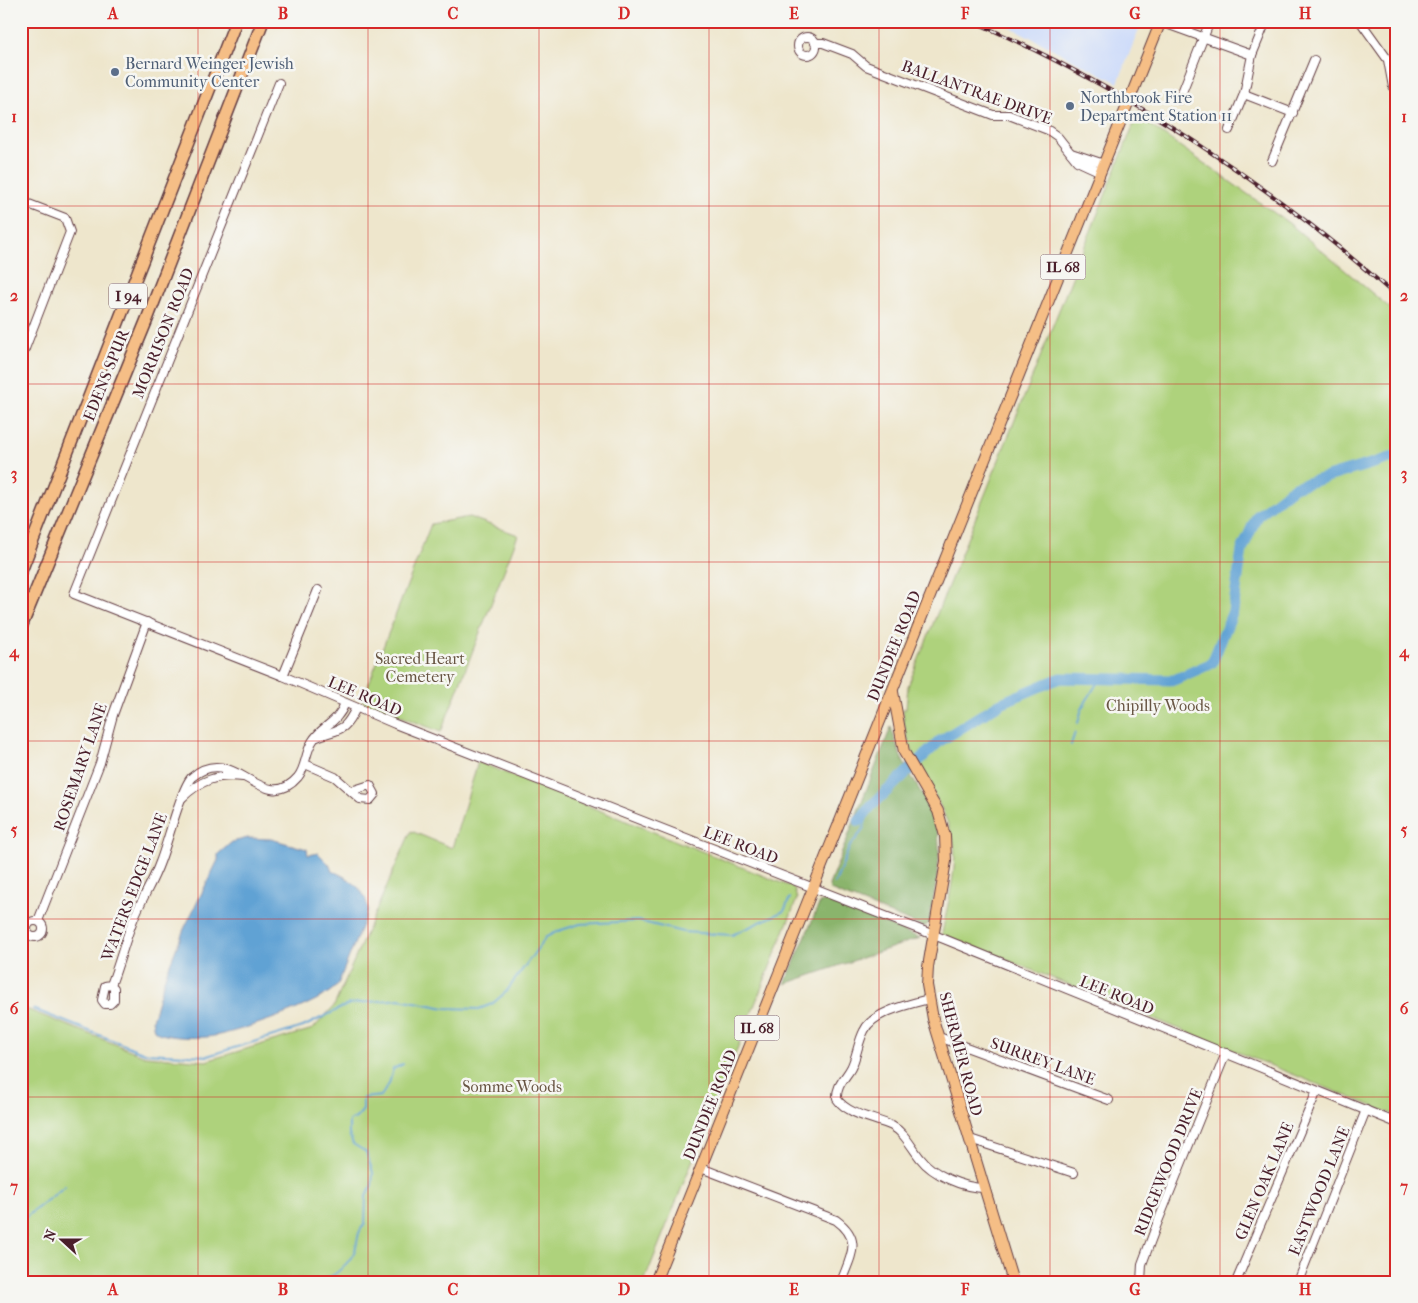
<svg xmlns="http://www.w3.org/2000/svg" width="1418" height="1303" font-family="'IM FELL French Canon',serif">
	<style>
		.built { fill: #cddbfa }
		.green { fill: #aed27c; stroke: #7c7854 }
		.forest { fill: #8ab46c; stroke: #6a6a4c }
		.water { fill: #61a2d4; stroke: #566080 }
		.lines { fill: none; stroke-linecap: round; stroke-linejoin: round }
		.stream { stroke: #61a2d4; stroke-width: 2 }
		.river { stroke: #61a2d4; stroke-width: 11 }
		.minor-casing { stroke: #633d43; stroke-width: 10 }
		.major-casing { stroke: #633d43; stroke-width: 12 }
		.highway-casing { stroke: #633d43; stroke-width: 14 }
		.minor { stroke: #fff; stroke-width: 8 }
		.major { stroke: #f5be86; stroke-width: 10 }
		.highway { stroke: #f5be86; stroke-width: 11 }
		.rail-casing { stroke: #4a1f2b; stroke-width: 4 }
		.rail { stroke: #f6f6f2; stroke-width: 2; stroke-dasharray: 5.5; stroke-linecap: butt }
		.grid { fill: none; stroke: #d62828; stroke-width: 1; stroke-opacity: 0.55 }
		.service-dot { fill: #5c6f8a; stroke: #f6f6f2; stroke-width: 2 }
		.labels { text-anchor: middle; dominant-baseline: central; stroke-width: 5; stroke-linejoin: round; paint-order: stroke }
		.shield { fill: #f6f6f2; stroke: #7e6067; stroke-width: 1 }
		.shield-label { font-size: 15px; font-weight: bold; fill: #4a1f2b }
		.service-label { font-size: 16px; fill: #4e5e75; stroke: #f6f6f2; text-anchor: start }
		.street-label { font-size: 16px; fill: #4a1f2b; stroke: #f6f6f2 }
		.park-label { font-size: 16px; fill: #685543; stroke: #f6f6f2 }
		.neatline { fill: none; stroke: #d62828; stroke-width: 2 }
		.grid-label { font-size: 16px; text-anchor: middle; font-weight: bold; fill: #d62828 }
	</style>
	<rect width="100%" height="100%" fill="#f6f6f2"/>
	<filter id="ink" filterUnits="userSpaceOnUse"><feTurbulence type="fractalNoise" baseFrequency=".02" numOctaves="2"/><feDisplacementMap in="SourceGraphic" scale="10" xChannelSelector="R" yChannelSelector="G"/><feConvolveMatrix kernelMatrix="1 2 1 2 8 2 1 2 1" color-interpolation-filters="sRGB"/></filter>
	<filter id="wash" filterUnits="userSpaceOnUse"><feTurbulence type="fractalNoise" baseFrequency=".0096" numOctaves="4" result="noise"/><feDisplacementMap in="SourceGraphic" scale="20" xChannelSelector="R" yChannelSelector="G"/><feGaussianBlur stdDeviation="1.12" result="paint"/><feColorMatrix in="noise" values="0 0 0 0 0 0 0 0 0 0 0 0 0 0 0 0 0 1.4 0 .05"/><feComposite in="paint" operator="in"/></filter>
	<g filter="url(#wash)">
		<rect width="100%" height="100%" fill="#eee6cc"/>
		<path class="built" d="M 999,21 L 1142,21 L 1118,83 Z"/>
		<g class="green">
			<path d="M 1137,116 L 1290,224 L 1397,314 L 1397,1116 L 942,934 C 946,912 958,865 954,844 C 943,793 904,761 903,709 L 906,709 L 908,686 Z"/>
			<path d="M 469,517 L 518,535 L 441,732 L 362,701 L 431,524 Z"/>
			<path d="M 478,762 L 794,888 L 797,899 L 644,1282 L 21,1282 L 21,1007 L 145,1056 L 206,1061 L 313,1029 L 334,1006 L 411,831 L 452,848 Z"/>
		</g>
		<g class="forest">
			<path d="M 891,727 C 895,739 898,752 904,763 C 914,783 928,800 935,821 C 945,853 934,891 929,923 L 924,927 L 830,890 L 829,885 Z"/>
			<path d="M 828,901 L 920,938 L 785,984 L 820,902 Z"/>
		</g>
		<path class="water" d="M 248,838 L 271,839 L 307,849 L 308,855 L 318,853 L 329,864 L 332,871 C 350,878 366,889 368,910 L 338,984 C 326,1003 232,1035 207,1037 C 193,1038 173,1038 158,1033 L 154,1030 L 152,1020 L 166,974 L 184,929 L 218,860 L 218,854 L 232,842 Z"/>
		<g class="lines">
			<g class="stream">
				<path d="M 1078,723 L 1082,708 L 1099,680"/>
				<path d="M 1071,745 L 1075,732"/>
				<path d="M 835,883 L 850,846 L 863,830 L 870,807"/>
				<path d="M 33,1009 L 145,1053 L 207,1056 L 303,1027 L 349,1004 L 400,999 L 445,1008 L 479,1009 L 492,1004 L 506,992 L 546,937 L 558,931 L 580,924 L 638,921 L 683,932 L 732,935 L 784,911 L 790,898"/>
				<path d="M 21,1221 L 65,1186"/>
				<path d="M 325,1282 L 326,1278 C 336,1276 351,1261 355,1250 C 359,1239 356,1233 365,1224 L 366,1196 L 372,1185 L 373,1173 L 366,1152 L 353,1144 L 349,1134 L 349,1121 L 356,1118 L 363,1110 L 363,1098 L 381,1096 L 389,1084 L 393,1069 L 403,1064"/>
			</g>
			<path class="river" d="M 859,821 L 870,807 L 940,741 L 1001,703 L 1060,678 L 1174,680 L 1212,663 L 1233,611 L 1242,550 L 1257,516 L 1294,487 L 1397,456"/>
		</g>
	</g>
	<g filter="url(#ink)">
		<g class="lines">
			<g class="minor-casing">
				<g id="minor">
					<path d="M 1360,21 L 1388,60 L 1393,87"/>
					<path d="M 1161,22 L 1252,55"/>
					<circle cx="807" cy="46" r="9"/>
					<path d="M 815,43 L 823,43 L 852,54 L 866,66 L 993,115 L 1009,115 L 1048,130 L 1058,137 L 1077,161 L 1101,172"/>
					<path d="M 279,83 L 74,594 L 283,676 L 395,724 L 944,939 L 1397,1123"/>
					<path d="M 1244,94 L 1293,113"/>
					<path d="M 1179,100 L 1210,21"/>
					<path d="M 1229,130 L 1244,94 L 1252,55 L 1266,21"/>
					<path d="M 1071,153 L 1104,164"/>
					<path d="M 1272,161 L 1314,60"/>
					<path d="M 21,201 L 65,218 L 70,232 L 21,359"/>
					<path d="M 283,676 L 318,590"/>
					<path d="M 317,737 C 340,728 344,733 356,708"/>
					<path d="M 305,764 L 335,777 L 360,799 L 370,800 L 375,794 L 370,785 L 351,791"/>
					<path d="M 182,798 C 200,780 218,774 243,777"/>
					<circle cx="35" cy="929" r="8"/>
					<path d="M 38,921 L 100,763 L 113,715 L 147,622"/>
					<path d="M 111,985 L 114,988 L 114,1000 L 110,1004 L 105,1004 L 102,1000 L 105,986 L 111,985 C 119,964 125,941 133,920 C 141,900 153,882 160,862 C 167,845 182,785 192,777 C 234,741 263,818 298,777 C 306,767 305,754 312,742 C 321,726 338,723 345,703"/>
					<path d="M 929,999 C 910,1004 872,1012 864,1031 C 858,1042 857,1056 851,1068 C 845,1079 836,1085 837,1099 C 848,1115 875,1118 892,1126 C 905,1133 911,1147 920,1158 C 933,1175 963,1188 985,1188"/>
					<path d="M 939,1037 L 1109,1100"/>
					<path d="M 970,1139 L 1074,1173"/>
					<path d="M 701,1168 L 836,1220 C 863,1240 851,1255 841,1282"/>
					<path d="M 1141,1282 L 1142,1264 L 1157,1224 L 1226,1053"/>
					<path d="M 1236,1282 L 1317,1091"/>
					<path d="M 1298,1282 L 1366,1110"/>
				</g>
			</g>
			<g class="major-casing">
				<g id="major">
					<path d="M 893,692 L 904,752 L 938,811 L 945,836 L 946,861 L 928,967 L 927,985 L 933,1019 L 1013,1282"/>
					<path d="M 655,1282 L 1161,21"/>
				</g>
			</g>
			<g class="highway-casing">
				<g id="highway">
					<path d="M 21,571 L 236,21"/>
					<path d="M 21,627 L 148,317 L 263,21"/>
				</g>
			</g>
			<use href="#minor" class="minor"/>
			<use href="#major" class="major"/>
			<use href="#highway" class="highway"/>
			<g class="rail-casing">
				<path id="rail" d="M 972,21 C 1126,88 1272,185 1397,297"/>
			</g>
			<use href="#rail" class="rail"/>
		</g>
	</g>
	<path class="grid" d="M 198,21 L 198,1282M 368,21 L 368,1282M 539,21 L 539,1282M 709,21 L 709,1282M 879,21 L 879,1282M 1050,21 L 1050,1282M 1220,21 L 1220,1282M 21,206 L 1397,206M 21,384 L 1397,384M 21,562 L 1397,562M 21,741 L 1397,741M 21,919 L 1397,919M 21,1097 L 1397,1097"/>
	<g class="service-dot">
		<circle cx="115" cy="72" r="5"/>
		<circle cx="1070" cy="106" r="5"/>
	</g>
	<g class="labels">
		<g class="shield">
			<rect x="1040.5" y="254.5" width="45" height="25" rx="4"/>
			<rect x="109" y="283.5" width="38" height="25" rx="4"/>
			<rect x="734.5" y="1015.5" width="45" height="25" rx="4"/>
		</g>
		<g class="shield-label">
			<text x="1063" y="267">IL 68</text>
			<text x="128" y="296">I 94</text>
			<text x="757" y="1028">IL 68</text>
		</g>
		<g class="service-label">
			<text x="125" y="63">Bernard Weinger Jewish<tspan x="125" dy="18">Community Center</tspan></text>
			<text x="1080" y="97">Northbrook Fire<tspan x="1080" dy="18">Department Station 11</tspan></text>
		</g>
		<g class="street-label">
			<text transform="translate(977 92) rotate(20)">BALLANTRAE DRIVE</text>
			<text transform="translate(163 333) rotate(-68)">MORRISON ROAD</text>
			<text transform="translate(106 375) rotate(-68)">EDENS SPUR</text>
			<text transform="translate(894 646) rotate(-68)">DUNDEE ROAD</text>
			<text transform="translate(365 696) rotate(23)">LEE ROAD</text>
			<text transform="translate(80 767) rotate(-71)">ROSEMARY LANE</text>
			<text transform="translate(741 845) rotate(21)">LEE ROAD</text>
			<text transform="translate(134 887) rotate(-69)">WATERS EDGE LANE</text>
			<text transform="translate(1117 995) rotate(22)">LEE ROAD</text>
			<text transform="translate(961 1054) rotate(75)">SHERMER ROAD</text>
			<text transform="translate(1043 1061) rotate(20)">SURREY LANE</text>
			<text transform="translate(710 1105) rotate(-68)">DUNDEE ROAD</text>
			<text transform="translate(1168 1162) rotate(-68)">RIDGEWOOD DRIVE</text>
			<text transform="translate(1264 1181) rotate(-67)">GLEN OAK LANE</text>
			<text transform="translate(1319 1191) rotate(-68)">EASTWOOD LANE</text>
		</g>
		<g class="park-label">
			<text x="420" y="658">Sacred Heart<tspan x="420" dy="18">Cemetery</tspan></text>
			<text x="1158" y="705">Chipilly Woods</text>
			<text x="512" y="1086">Somme Woods</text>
		</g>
	</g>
	<rect width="1418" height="1303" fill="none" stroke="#f6f6f2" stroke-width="55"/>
	<g transform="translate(62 1240) rotate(291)" stroke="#f6f6f2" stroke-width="4" paint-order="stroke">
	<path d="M0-4L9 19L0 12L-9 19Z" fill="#4a1f2b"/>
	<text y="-8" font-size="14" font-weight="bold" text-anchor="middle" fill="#4a1f2b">N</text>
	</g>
	<rect x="28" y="28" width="1362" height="1248" class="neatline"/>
	<g class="grid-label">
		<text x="113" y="19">A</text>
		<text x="283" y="19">B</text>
		<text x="453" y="19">C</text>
		<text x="624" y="19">D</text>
		<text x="794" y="19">E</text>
		<text x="965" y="19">F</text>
		<text x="1135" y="19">G</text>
		<text x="1305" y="19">H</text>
		<text x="14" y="122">1</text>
		<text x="1404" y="122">1</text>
		<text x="14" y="301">2</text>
		<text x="1404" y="301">2</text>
		<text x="14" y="479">3</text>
		<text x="1404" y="479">3</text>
		<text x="14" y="657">4</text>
		<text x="1404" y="657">4</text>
		<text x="14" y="835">5</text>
		<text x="1404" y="835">5</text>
		<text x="14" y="1014">6</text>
		<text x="1404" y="1014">6</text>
		<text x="14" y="1192">7</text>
		<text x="1404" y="1192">7</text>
		<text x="113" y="1295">A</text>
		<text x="283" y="1295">B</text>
		<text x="453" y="1295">C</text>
		<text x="624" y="1295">D</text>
		<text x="794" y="1295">E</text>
		<text x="965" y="1295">F</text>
		<text x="1135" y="1295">G</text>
		<text x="1305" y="1295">H</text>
	</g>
</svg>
